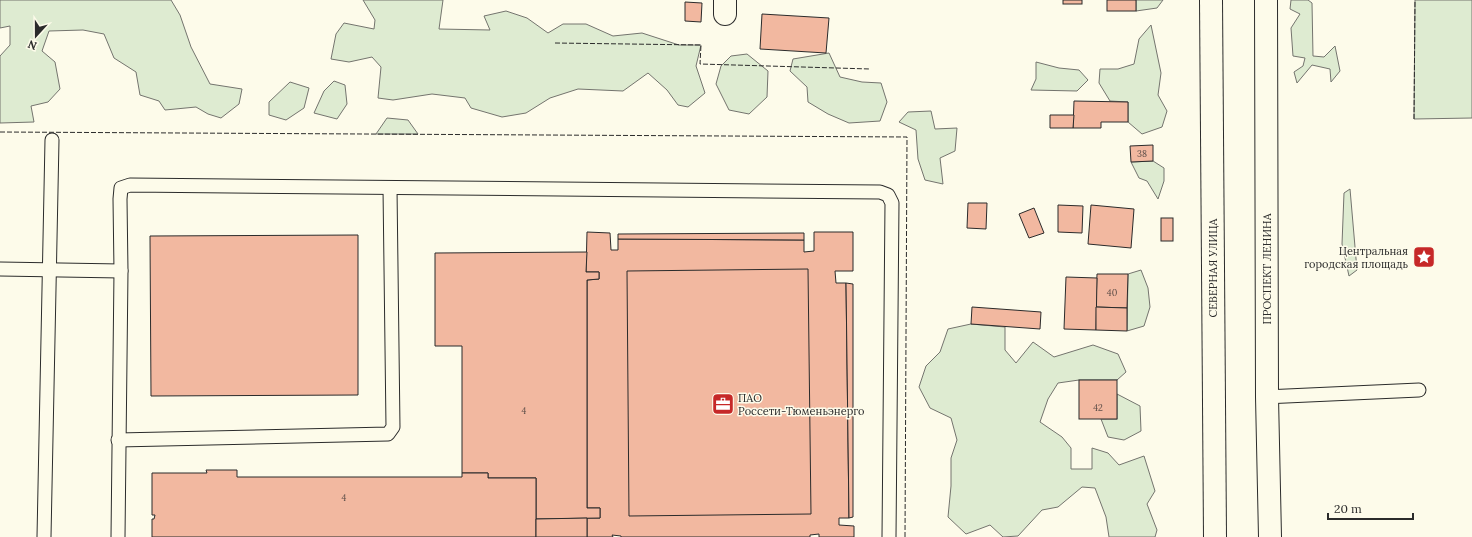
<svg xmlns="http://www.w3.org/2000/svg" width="1472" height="537" font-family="Lora,serif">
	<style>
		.green { fill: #deebd1; stroke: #74746e }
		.building { fill: #f2b8a0; stroke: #2b2b2b }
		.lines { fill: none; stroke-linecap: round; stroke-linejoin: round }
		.service-casing { stroke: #2b2b2b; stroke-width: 15 }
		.minor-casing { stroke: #2b2b2b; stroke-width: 24 }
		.service { stroke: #fdfbea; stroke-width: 13 }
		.minor { stroke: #fdfbea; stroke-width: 22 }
		.fence { stroke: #2b2b2b; stroke-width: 1; stroke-dasharray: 5 2; stroke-linecap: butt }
		.labels { text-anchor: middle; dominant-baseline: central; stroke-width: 3; stroke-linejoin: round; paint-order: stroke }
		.number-label { font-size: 9px; fill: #5d4e48 }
		.poi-label { font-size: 11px; fill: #2b2b2b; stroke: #fdfbea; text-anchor: end }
		.street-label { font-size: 11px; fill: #2b2b2b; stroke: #fdfbea }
	</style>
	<rect width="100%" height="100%" fill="#fdfbea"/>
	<g class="green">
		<path d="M 0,0 L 171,0 L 180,15 L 191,47 L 210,84 L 242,89 L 239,104 L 221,118 L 208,114 L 196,107 L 165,110 L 159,101 L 140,95 L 136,72 L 114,58 L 104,34 L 83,30 L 49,31 L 42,51 L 55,62 L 60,89 L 48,102 L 31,106 L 34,122 L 0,123 L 0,56 L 10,45 L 10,26 L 0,28 Z"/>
		<path d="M 363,0 L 443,0 L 439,29 L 490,30 L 484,16 L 506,11 L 527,18 L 548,33 L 563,24 L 586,24 L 613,36 L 642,33 L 679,45 L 701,45 L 696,66 L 705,93 L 688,107 L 678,105 L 667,90 L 648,73 L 623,91 L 578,89 L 550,98 L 526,113 L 502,117 L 471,108 L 465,98 L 432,94 L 393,100 L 378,98 L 381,67 L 372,57 L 349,62 L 331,59 L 336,34 L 344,23 L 374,29 L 375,20 Z"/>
		<path d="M 1136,0 L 1163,0 L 1157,8 L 1136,11 Z"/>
		<path d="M 1291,0 L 1308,0 L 1312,3 L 1313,56 L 1324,57 L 1335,46 L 1340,71 L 1331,82 L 1330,69 L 1312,65 L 1297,83 L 1294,72 L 1303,66 L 1305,58 L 1293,56 L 1291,28 L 1300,14 L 1290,9 Z"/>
		<path d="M 1415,0 L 1472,0 L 1472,118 L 1414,119 Z"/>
		<path d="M 1151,25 L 1161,73 L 1158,95 L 1167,111 L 1162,127 L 1142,134 L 1128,122 L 1128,102 L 1110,101 L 1099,83 L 1100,69 L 1118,69 L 1134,64 L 1139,39 Z"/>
		<path d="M 829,53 L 840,77 L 862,82 L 881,83 L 887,102 L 880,121 L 849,123 L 828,114 L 808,102 L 807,87 L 790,71 L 793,59 Z"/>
		<path d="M 747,54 L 768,71 L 767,97 L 749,114 L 729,110 L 716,84 L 721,66 L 731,56 Z"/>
		<path d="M 1036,62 L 1059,68 L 1079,70 L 1088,80 L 1077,91 L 1031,90 L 1036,79 Z"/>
		<path d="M 334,81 L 345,85 L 347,104 L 337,119 L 314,113 L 324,91 Z"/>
		<path d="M 290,82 L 309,88 L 304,108 L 286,120 L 269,115 L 269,102 Z"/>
		<path d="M 931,111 L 935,129 L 957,128 L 955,151 L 940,158 L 943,184 L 925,180 L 918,159 L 916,130 L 899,122 L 908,112 Z"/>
		<path d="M 387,118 L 408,120 L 418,134 L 376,134 Z"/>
		<path d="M 1153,161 L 1164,168 L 1164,181 L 1158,199 L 1147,181 L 1139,178 L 1131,162 Z"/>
		<path d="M 1350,189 L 1357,270 L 1349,276 L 1342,244 L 1344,193 Z"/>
		<path d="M 1141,270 L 1148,288 L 1150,307 L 1144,326 L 1127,331 L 1128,274 Z"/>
		<path d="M 971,324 L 1005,327 L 1005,350 L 1016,363 L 1033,342 L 1054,357 L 1093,345 L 1118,354 L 1126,372 L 1117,380 L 1079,380 L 1058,383 L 1048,399 L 1040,422 L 1062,437 L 1071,448 L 1071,469 L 1092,469 L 1092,448 L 1108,453 L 1119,465 L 1144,456 L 1155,491 L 1147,504 L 1157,530 L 1155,537 L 1109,537 L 1106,517 L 1095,488 L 1082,487 L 1058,507 L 1042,510 L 1018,536 L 1003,537 L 990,525 L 966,534 L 948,517 L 951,486 L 951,458 L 957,440 L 951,418 L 930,408 L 919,387 L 926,366 L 940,352 L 948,329 Z"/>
		<path d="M 1117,394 L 1140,406 L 1141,431 L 1124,440 L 1108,437 L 1101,419 L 1117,419 Z"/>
	</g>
	<g class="building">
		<rect x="1063" y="0" width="19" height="4"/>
		<rect x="1107" y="0" width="29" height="11"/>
		<path d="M 685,2 L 702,3 L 701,22 L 685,21 Z"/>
		<path d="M 762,14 L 829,18 L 826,53 L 760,49 Z"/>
		<path d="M 1074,101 L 1128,102 L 1128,122 L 1101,122 L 1101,128 L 1073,128 Z"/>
		<path d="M 1050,115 L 1074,115 L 1073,128 L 1050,128 Z"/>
		<path d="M 1153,145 L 1153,161 L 1131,162 L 1130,146 Z"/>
		<path d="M 968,203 L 987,203 L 986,229 L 967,228 Z"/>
		<path d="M 1058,205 L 1083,206 L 1082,233 L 1058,232 Z"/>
		<path d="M 1091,205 L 1134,209 L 1131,248 L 1088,244 Z"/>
		<path d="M 1034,208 L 1044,233 L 1029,238 L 1019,214 Z"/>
		<rect x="1161" y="218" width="12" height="23"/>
		<path d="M 587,232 L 610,233 L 611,250 L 618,250 L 618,239 L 804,240 L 804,252 L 814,251 L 814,232 L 853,232 L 853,271 L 835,271 L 836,283 L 846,283 L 849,518 L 839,518 L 839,525 L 854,526 L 854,537 L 819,537 L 819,534 L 810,535 L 810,537 L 621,537 L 621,536 L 612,535 L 613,537 L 587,537 L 587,518 L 600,518 L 600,508 L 587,508 L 587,280 L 599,279 L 599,272 L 586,272 Z"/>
		<path d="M 804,233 L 804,240 L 618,239 L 618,234 Z"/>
		<path d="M 358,235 L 358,395 L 151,396 L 150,236 Z"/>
		<path d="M 587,252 L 586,272 L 599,272 L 599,279 L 587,280 L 587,508 L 600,508 L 600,518 L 536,519 L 536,478 L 488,478 L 488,473 L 462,473 L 462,346 L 435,346 L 435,253 Z"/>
		<path d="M 808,269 L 811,514 L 629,516 L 627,271 Z"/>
		<path d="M 1097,274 L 1128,274 L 1127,308 L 1096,307 Z"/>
		<path d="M 1066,277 L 1097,278 L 1096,330 L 1064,329 Z"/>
		<path d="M 846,283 L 853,284 L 853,517 L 849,518 Z"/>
		<path d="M 972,307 L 1041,312 L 1040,329 L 971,324 Z"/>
		<path d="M 1096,307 L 1127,308 L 1127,331 L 1096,330 Z"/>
		<rect x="1079" y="380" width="38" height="39"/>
		<path d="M 206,470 L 237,470 L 237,477 L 462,477 L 462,473 L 488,473 L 488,478 L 536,478 L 536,537 L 152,537 L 152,519 L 154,519 L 155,515 L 152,515 L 152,473 L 207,473 Z"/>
		<path d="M 587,518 L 587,537 L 536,537 L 536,519 Z"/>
	</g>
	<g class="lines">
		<g class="service-casing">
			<g id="service">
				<path d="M 0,269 L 121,271"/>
				<path d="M 1267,397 L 1419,390"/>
				<path d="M 118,440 L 388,434 L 393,427 L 390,188"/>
				<path d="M 44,537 L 52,140"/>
				<path d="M 118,537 L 121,271 L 120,199 L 121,188 L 130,185 L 880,192 L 888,195 L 892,203 L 889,537"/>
			</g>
		</g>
		<g class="minor-casing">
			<g id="minor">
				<path d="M 1211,0 L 1215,537"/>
				<path d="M 1266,0 L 1267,397 L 1270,537"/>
				<path d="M 725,14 L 725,0"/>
			</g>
		</g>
		<use href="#service" class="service"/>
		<use href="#minor" class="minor"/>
		<g class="fence">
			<path d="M 555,43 L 701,45 L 700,64 L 870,69"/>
			<path d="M 1414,119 L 1415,0"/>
			<path d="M 0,132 L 907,137 L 905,537"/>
		</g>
	</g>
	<defs>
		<g id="sight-square" transform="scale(1.15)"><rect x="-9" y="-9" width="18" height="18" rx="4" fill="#c62828" stroke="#fdfbea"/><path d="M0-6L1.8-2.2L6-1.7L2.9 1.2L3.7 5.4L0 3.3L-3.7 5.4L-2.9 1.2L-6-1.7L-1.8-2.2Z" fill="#fff"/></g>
		<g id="office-square" transform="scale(1.15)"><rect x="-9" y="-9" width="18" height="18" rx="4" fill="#c62828" stroke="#fdfbea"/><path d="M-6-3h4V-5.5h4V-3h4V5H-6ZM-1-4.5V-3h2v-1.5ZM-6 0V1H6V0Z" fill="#fff"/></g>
	</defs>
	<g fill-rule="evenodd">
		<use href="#sight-square" x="1424" y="257"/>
		<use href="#office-square" x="723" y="404"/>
	</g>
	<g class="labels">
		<g class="number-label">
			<text x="1142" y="153">38</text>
			<text x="1112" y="292">40</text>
			<text x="1098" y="407">42</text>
			<text x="524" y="410">4</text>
			<text x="344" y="497">4</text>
		</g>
		<g class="poi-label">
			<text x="1408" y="251">Центральная<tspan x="1408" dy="13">городская площадь</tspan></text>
			<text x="738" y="398" text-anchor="start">ПАО<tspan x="738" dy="13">Россети-Тюменьэнерго</tspan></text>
		</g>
		<g class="street-label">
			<text transform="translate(1213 268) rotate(-90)">СЕВЕРНАЯ УЛИЦА</text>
			<text transform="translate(1267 269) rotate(-90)">ПРОСПЕКТ ЛЕНИНА</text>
		</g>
	</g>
	<g transform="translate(36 36) rotate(201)" stroke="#fdfbea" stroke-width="3" paint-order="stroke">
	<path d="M0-3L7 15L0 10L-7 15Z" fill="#2b2b2b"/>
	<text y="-6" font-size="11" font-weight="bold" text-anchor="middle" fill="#2b2b2b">N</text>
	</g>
	<path d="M1328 513v6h85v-6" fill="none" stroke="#2b2b2b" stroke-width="2"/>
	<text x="1334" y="513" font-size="12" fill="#2b2b2b" stroke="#fdfbea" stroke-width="3" paint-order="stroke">20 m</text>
</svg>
